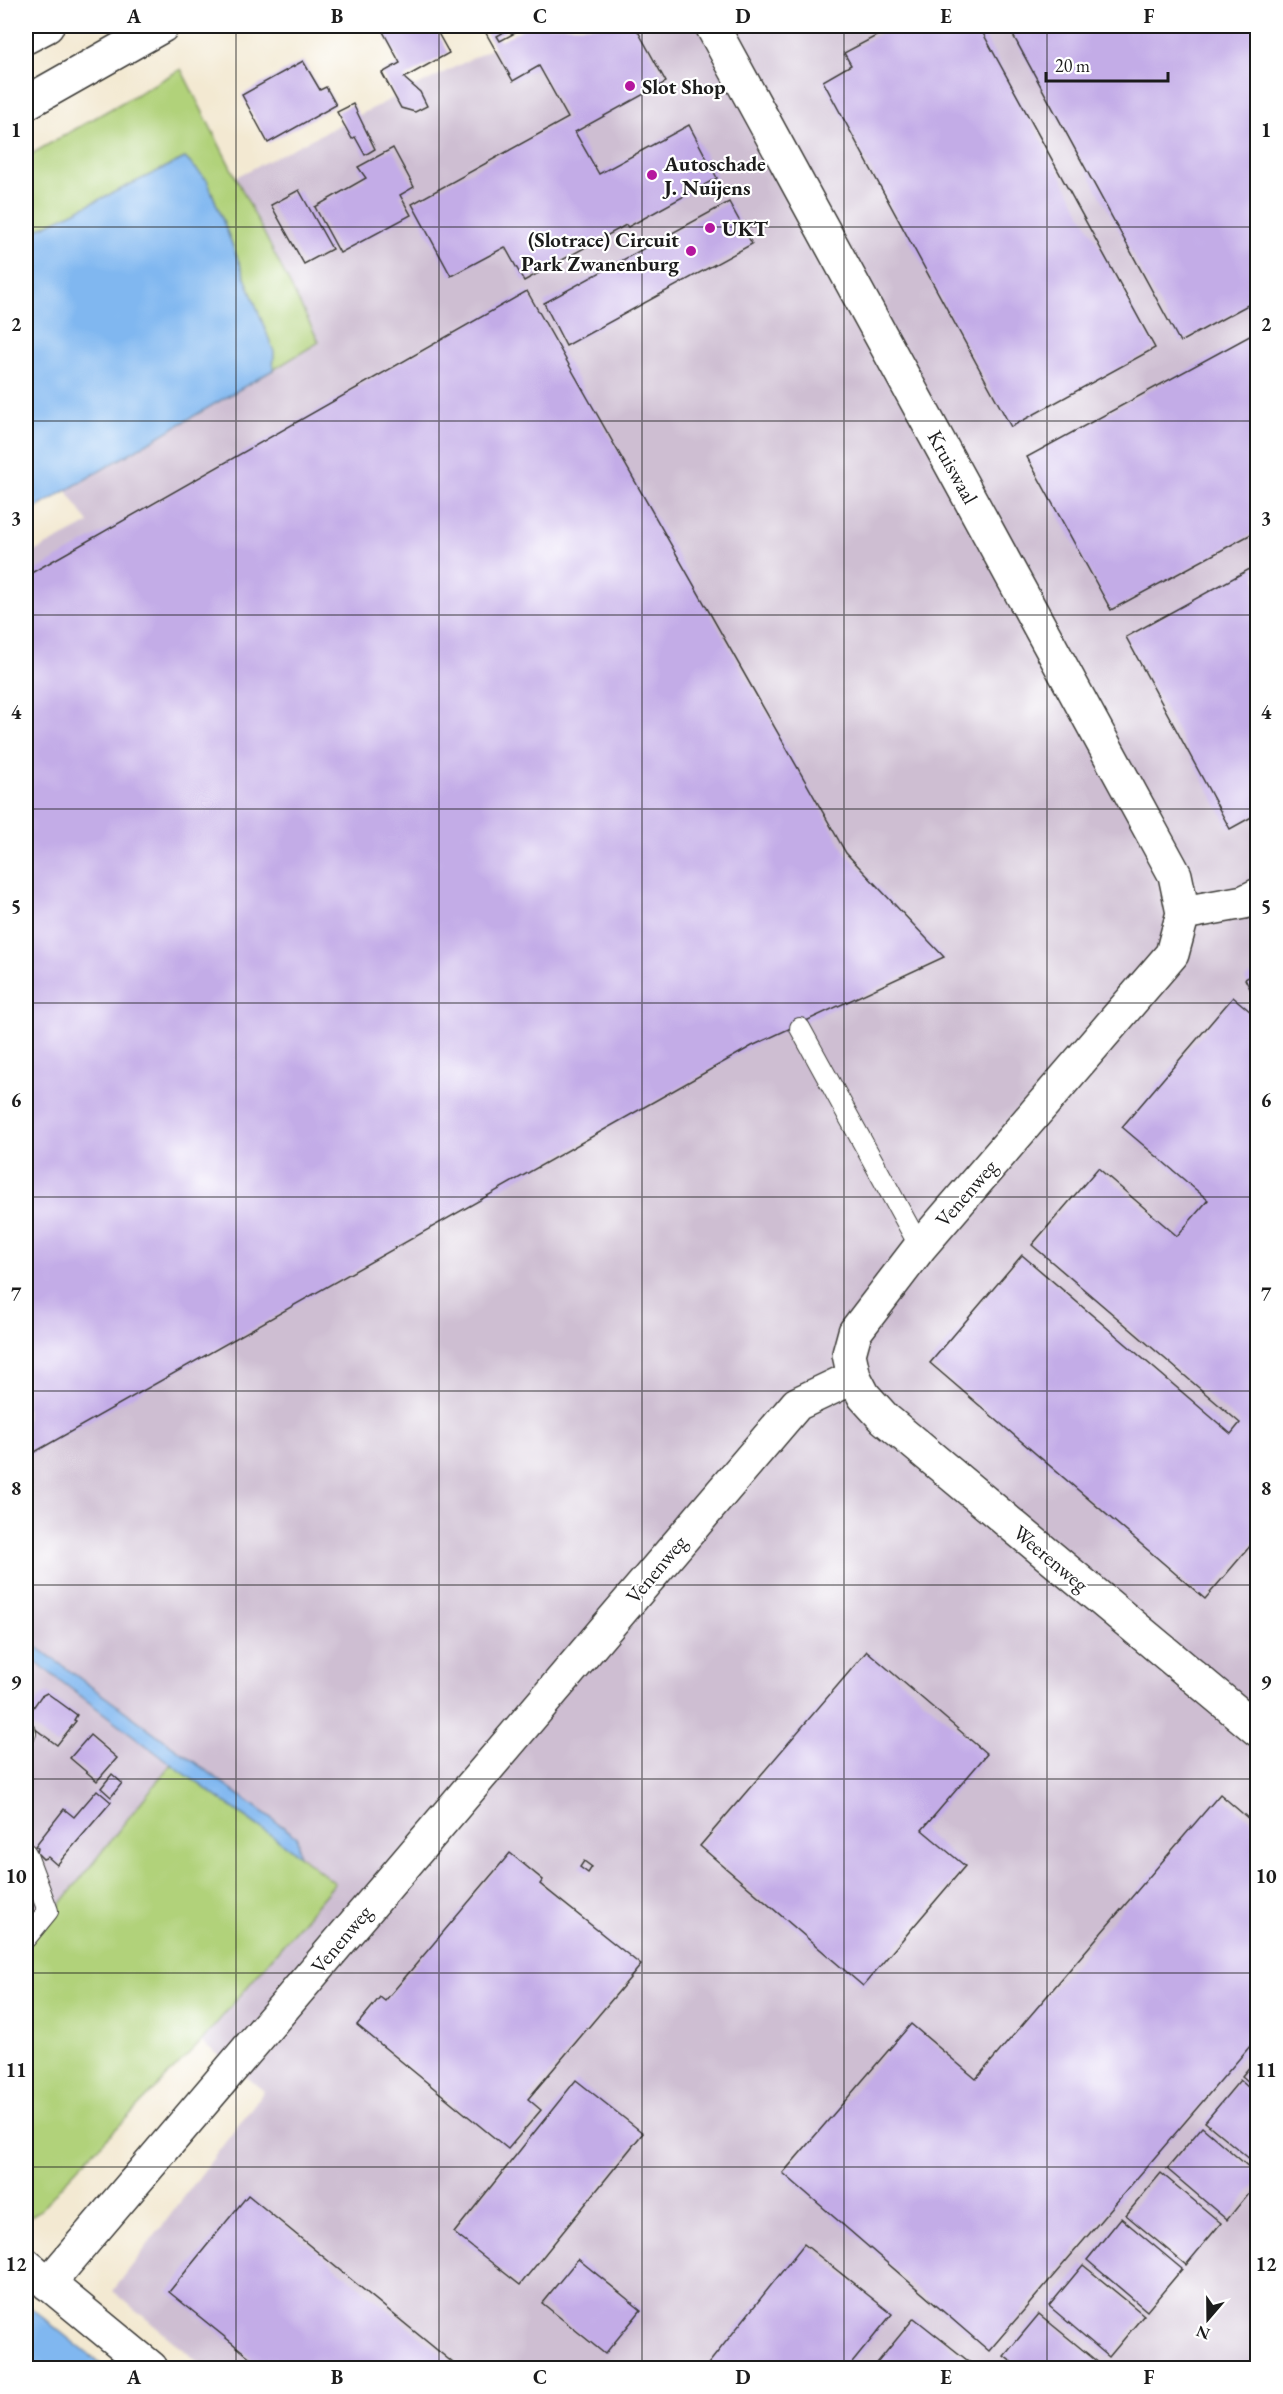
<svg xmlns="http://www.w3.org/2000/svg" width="1283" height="2394" font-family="'EB Garamond',serif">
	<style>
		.industrial { fill: #cebed2 }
		.green { fill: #b1d27a; stroke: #66774b; stroke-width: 1.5 }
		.water { fill: #80b7f0; stroke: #4e6a86; stroke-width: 1.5 }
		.building { fill: #c3ace7 }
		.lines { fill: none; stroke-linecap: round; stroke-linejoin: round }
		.service-casing { stroke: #3c3b37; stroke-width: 22 }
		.minor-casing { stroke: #3c3b37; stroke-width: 36 }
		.tertiary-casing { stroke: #3c3b37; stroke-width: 36 }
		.service { stroke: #fff; stroke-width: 20 }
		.minor { stroke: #fff; stroke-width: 33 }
		.tertiary { stroke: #fff; stroke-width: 33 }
		.grid { fill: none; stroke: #1c1c1c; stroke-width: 1.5; stroke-opacity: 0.55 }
		.poi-dot { fill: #b5179e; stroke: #fff; stroke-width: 2 }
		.labels { text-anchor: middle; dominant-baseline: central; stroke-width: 4.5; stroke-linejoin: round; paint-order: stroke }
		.poi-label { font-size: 21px; font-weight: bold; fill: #1c1c1c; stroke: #fff; text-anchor: start }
		.street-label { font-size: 21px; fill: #1c1c1c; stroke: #fff }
		.neatline { fill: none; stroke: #1c1c1c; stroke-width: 2 }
		.grid-label { font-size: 20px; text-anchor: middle; font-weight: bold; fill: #1c1c1c }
	</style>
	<rect width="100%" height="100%" fill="#fff"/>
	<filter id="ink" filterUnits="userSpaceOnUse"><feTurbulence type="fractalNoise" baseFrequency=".0167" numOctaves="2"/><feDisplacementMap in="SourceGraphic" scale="12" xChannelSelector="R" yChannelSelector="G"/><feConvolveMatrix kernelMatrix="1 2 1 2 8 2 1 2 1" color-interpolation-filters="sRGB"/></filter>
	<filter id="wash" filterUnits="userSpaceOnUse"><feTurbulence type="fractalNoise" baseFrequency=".008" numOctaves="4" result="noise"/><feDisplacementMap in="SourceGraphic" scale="24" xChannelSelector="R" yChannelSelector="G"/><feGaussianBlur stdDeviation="1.35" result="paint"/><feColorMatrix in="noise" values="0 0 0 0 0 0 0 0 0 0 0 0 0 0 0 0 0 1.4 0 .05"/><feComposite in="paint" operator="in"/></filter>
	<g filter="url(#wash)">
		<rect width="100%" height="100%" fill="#f3e9d2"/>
		<path class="industrial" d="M 537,26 L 1257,26 L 1257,2368 L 205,2368 L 113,2291 L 264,2091 L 26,1904 L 26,556 L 89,523 L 26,432 L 26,282 Z"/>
		<g class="green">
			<path d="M 181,69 L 319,342 L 273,370 L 274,352 L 207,180 L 185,158 L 26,235 L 26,157 Z"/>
			<path d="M 171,1764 L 299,1855 L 335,1883 L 199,2044 L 67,2179 L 41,2210 L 26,2219 L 26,1911 L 47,1921 Z"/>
		</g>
		<g class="water">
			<path d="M 185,158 L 207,180 L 274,352 L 273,370 L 26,514 L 26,235 Z"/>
			<path d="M 26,1639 L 297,1837 L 299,1855 L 171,1764 L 26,1655 Z"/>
			<path d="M 26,2304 L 105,2368 L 26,2368 Z"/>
		</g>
		<g id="blocks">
			<g class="building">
				<path d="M 380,26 L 434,26 L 449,53 L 404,78 L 420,92 L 427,106 L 415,112 L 401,108 L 382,73 L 400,63 Z"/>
				<path d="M 482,26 L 503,26 L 506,31 L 497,36 L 500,41 L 528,26 L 635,26 L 666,82 L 575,132 L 599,174 L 689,125 L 717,178 L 628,227 L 626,225 L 524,281 L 505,247 L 451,276 L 412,204 L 568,118 L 539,66 L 513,81 Z"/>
				<path d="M 895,26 L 979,26 L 1155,348 L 1011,427 L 823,81 L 851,65 L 844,53 Z"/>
				<path d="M 1008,26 L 1254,26 L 1257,31 L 1257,300 L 1180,342 Z"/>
				<path d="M 303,61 L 320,90 L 326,87 L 336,105 L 268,143 L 242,95 Z"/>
				<path d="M 353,104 L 375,149 L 365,155 L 355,137 L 352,139 L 337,112 Z"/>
				<path d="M 393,148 L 414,187 L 400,195 L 411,215 L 340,253 L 315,207 L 366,178 L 358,167 Z"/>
				<path d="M 299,190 L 332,249 L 304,264 L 271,205 Z"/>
				<path d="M 729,202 L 752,244 L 566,346 L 544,303 Z"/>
				<path d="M 527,291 L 846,853 L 944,957 L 752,1046 L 26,1457 L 26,576 Z"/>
				<path d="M 1257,332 L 1257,531 L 1111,610 L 1027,457 Z"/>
				<path d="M 1257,565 L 1257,814 L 1230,829 L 1126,637 Z"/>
				<path d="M 1257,972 L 1257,1002 L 1245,979 Z"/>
				<path d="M 1233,997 L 1257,1017 L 1257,1538 L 1205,1599 L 930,1363 L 1022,1255 L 1231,1434 L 1240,1423 L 1032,1245 L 1098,1168 L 1177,1236 L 1208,1200 L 1122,1127 Z"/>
				<path d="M 867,1651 L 987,1754 L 922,1830 L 965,1866 L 863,1986 L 700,1846 Z"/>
				<path d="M 47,1693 L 77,1715 L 74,1720 L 76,1721 L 57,1745 L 26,1722 L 26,1718 L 41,1696 Z"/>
				<path d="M 90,1735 L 117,1758 L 97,1781 L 70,1758 Z"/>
				<path d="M 112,1774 L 122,1783 L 111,1797 L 101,1788 Z"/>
				<path d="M 97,1790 L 111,1802 L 57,1865 L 48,1857 L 43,1859 L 37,1853 L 38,1848 L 35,1846 L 64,1809 L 74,1817 Z"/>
				<path d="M 1220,1794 L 1257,1826 L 1257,2038 L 989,2351 L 783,2173 L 911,2024 L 976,2079 Z"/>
				<path d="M 510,1853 L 543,1880 L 540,1884 L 641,1965 L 528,2099 L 541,2110 L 508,2149 L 357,2025 L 380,1997 L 385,2001 Z"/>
				<path d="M 584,1861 L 592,1867 L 588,1873 L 580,1867 Z"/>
				<path d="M 1257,2058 L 1257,2089 L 1242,2076 Z"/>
				<path d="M 576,2080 L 643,2133 L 520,2285 L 454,2233 Z"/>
				<path d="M 1240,2080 L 1257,2095 L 1257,2165 L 1205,2122 Z"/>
				<path d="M 1202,2127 L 1257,2174 L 1257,2183 L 1227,2220 L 1167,2169 Z"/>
				<path d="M 1161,2173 L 1221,2223 L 1186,2265 L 1126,2215 Z"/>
				<path d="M 248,2195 L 459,2368 L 263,2368 L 169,2292 Z"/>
				<path d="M 1121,2218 L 1182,2269 L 1147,2311 L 1087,2260 Z"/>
				<path d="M 804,2244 L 892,2314 L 848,2368 L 705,2368 Z"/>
				<path d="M 578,2259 L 641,2310 L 605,2354 L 542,2303 Z"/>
				<path d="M 1083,2265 L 1144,2315 L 1109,2357 L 1049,2306 Z"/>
				<path d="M 1039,2314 L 1100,2364 L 1096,2368 L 1020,2368 L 1004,2356 Z"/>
				<path d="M 914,2318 L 977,2368 L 873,2368 Z"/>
			</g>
		</g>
	</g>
	<g filter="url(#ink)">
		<use href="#blocks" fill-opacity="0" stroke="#3c3b37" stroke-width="1.5"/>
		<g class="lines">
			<g class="service-casing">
				<g id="service">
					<path d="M 800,1028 L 920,1247"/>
					<path d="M 26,1733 L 26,1732"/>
					<path d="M 26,1853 L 48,1911 L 26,1938"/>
				</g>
			</g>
			<g class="minor-casing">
				<g id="minor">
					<path d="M 26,103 L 162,26"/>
					<path d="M 1183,913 L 1244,902 L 1258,895"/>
					<path d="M 26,2265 L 151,2368"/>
					<path d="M 48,2284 L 797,1404 L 854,1377"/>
				</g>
			</g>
			<g class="tertiary-casing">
				<g id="tertiary">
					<path d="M 712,26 L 1175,875 L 1183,913 L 1172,954 L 920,1247 L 855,1332 L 849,1354 L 854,1377 L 864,1396 L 885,1419 L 1258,1730"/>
					<path d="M 26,37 L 47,26"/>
				</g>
			</g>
			<use href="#service" class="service"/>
			<use href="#minor" class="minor"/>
			<use href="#tertiary" class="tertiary"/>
		</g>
	</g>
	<path class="grid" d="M 236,26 L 236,2368M 439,26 L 439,2368M 642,26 L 642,2368M 844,26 L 844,2368M 1047,26 L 1047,2368M 26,227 L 1258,227M 26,421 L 1258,421M 26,615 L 1258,615M 26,809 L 1258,809M 26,1003 L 1258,1003M 26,1197 L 1258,1197M 26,1391 L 1258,1391M 26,1585 L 1258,1585M 26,1779 L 1258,1779M 26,1973 L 1258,1973M 26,2167 L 1258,2167"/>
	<g class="poi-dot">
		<circle cx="630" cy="86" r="6"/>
		<circle cx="652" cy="175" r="6"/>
		<circle cx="710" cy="228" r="6"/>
		<circle cx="691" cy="251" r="6"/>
	</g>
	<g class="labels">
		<g class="poi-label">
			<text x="642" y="86">Slot Shop</text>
			<text x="664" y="163">Autoschade<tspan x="664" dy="24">J. Nuijens</tspan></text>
			<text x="722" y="228">UKT</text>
			<text x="679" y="239" text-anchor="end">(Slotrace) Circuit<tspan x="679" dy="24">Park Zwanenburg</tspan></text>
		</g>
		<g class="street-label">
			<text transform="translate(953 467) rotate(61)">Kruiswaal</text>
			<text transform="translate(966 1193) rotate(-49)">Venenweg</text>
			<text transform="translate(1051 1558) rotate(40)">Weerenweg</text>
			<text transform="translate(656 1569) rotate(-50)">Venenweg</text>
			<text transform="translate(341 1939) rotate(-50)">Venenweg</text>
		</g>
	</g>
	<rect width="1283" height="2394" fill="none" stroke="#fff" stroke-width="66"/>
	<g transform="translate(1208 2319) rotate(200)" stroke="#ffffff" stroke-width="4.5" paint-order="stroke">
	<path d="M0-4.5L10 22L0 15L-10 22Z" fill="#1c1c1c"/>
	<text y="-9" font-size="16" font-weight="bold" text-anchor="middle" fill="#1c1c1c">N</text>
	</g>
	<path d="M1046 72v9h122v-9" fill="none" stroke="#1c1c1c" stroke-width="3"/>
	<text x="1055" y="72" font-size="18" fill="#1c1c1c" stroke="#ffffff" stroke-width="4.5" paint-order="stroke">20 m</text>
	<rect x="33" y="33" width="1217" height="2328" class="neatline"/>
	<g class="grid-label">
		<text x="134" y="23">A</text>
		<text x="337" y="23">B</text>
		<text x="540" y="23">C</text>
		<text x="743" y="23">D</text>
		<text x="946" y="23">E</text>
		<text x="1149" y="23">F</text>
		<text x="16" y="137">1</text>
		<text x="1266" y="137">1</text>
		<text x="16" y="331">2</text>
		<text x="1266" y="331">2</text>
		<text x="16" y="525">3</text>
		<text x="1266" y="525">3</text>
		<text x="16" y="719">4</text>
		<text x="1266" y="719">4</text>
		<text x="16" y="913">5</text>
		<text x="1266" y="913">5</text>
		<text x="16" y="1107">6</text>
		<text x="1266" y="1107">6</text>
		<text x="16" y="1301">7</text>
		<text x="1266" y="1301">7</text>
		<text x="16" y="1495">8</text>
		<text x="1266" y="1495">8</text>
		<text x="16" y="1689">9</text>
		<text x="1266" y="1689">9</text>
		<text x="16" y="1883">10</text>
		<text x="1266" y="1883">10</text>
		<text x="16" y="2077">11</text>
		<text x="1266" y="2077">11</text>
		<text x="16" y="2271">12</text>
		<text x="1266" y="2271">12</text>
		<text x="134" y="2384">A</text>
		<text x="337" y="2384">B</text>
		<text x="540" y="2384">C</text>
		<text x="743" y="2384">D</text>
		<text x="946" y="2384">E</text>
		<text x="1149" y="2384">F</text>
	</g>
</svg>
